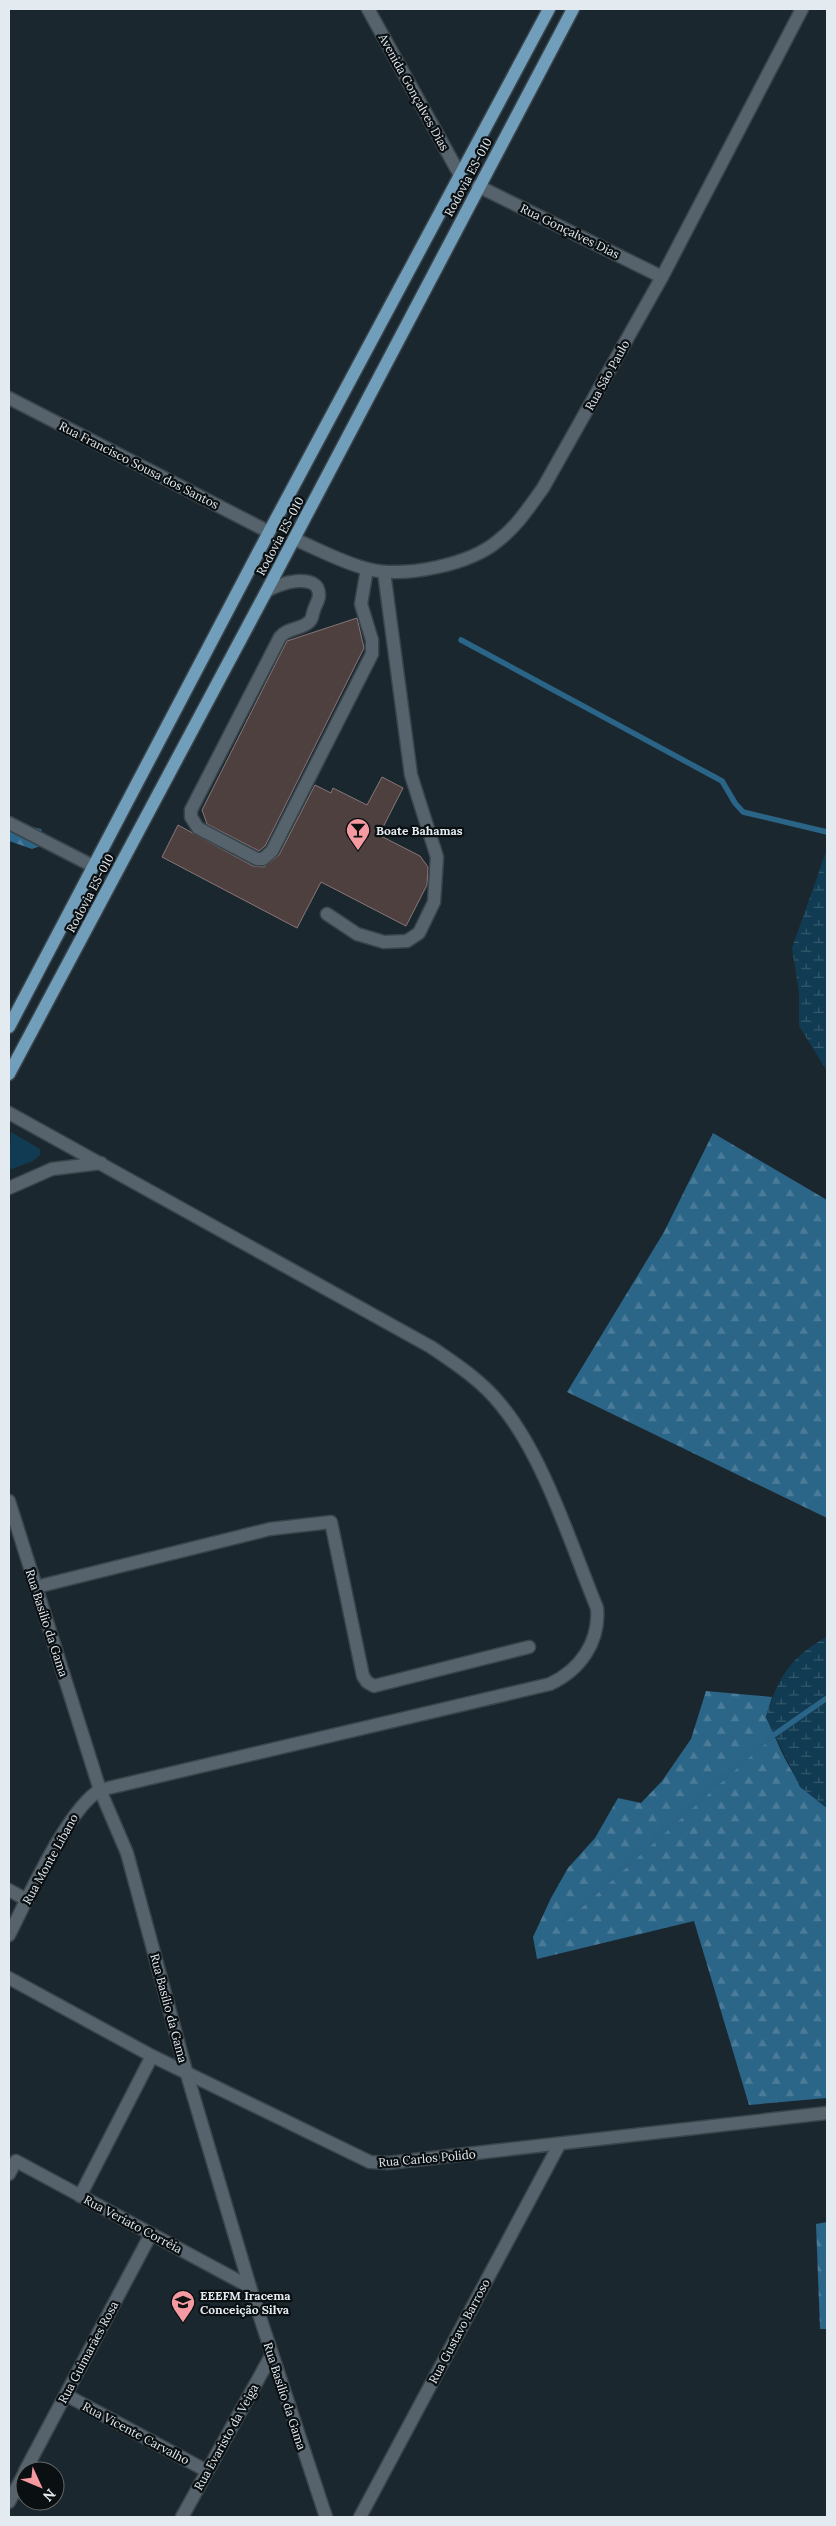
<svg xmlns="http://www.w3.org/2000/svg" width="836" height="2526" font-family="Lora,serif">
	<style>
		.grass { fill: #113b52 }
		.forest { fill: url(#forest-firs) }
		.wetland { fill: url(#wetland-marsh) }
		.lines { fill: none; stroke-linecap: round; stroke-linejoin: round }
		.stream { stroke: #2a6486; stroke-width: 5.5 }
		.building { fill: #4f4040; stroke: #877676 }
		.minor-casing { stroke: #3a454b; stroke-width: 15 }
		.major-casing { stroke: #3a454b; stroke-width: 15 }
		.minor { stroke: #56636c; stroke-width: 12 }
		.major { stroke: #709ebb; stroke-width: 12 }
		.labels { text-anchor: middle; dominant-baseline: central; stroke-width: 4.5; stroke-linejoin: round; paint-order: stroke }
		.street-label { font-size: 12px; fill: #e3ebf0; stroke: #0a0f12 }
		.poi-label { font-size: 12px; font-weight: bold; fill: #e3ebf0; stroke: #0a0f12; text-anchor: start }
	</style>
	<defs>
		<pattern id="forest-firs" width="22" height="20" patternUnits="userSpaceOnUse" patternTransform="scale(1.25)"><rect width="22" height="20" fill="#2b6587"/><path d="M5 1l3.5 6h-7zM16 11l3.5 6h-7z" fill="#4a7b98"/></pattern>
		<pattern id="wetland-marsh" width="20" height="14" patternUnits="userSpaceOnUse" patternTransform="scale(1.25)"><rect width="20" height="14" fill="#113b52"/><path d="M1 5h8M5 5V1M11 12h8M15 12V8" fill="none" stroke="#34586b"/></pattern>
	</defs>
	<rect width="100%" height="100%" fill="#1b272f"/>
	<path class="grass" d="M 11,1132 L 40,1149 L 40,1155 L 33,1161 L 9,1170 Z"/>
	<g class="forest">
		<path d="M 9,822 L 41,829 L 46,844 L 32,849 L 9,841 Z"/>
		<path d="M 713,1133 L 827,1200 L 827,1518 L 567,1392 L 664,1232 Z"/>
		<path d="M 706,1691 L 772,1697 L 766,1717 C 784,1756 791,1782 827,1808 L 827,2098 L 749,2105 L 694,1921 L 537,1959 L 533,1937 L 551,1898 L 568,1868 L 595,1838 L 618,1798 L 641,1803 L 662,1781 L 691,1739 Z"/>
		<path d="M 827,2222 L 827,2329 L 820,2329 L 816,2224 Z"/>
	</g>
	<g class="wetland">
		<path d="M 827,849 L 827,1071 L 799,1026 L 799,993 L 792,948 Z"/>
		<path d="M 827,1637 L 827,1808 L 800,1787 L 766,1717 C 778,1677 791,1656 827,1637 Z"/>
	</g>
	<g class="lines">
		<g class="stream">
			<path d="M 461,640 L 722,781 L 735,803 L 743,812 L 827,832"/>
			<path d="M 564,1920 L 758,1746 L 827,1698"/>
		</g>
	</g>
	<g class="building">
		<path d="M 357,618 L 364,648 L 265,846 L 259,851 L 207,824 L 202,810 L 287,641 Z"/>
		<path d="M 382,777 L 403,788 L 379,835 L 420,856 L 428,867 L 427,885 L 406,926 L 321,882 L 297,928 L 162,857 L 178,825 L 253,866 L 264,867 L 279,855 L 315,785 L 331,793 L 333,788 L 367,805 Z"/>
	</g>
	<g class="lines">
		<g class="minor-casing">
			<g id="minor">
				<path d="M 368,9 L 460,175"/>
				<path d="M 478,186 L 662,277"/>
				<path d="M 9,398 L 269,532"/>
				<path d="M 294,539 C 318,549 343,563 368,569 C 405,578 470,565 499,540 C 517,526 530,506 543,488 L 662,277 L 802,9"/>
				<path d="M 266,592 C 277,583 319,571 319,595 C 319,601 315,605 314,610 C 312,614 313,618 310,621 C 302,630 288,627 280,637 L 191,810 L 191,817 L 198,828 L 257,859 L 263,859 L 272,851 L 372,654 L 372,640 L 361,604 L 367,569"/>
				<path d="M 9,823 L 93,866"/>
				<path d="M 327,914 L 357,934 L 384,942 L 407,941 L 419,933 L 434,902 L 437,857 L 411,775 L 384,572"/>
				<path d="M 9,1113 L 431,1347 C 456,1364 482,1381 501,1405 C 544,1457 571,1545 597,1608 C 600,1642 580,1670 550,1684 L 100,1790 C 68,1808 27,1900 9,1935"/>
				<path d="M 9,1188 L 52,1169 L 101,1163"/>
				<path d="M 9,1501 L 100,1790 L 127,1853 L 186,2071 L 250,2287 L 326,2517"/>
				<path d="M 36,1587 L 270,1529 L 331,1522 L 363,1676 L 367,1682 L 374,1686 L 529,1647"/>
				<path d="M 9,1890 L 27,1900"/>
				<path d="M 9,1978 L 152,2056 L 370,2162 L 388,2163 L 827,2113"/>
				<path d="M 9,2174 L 16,2161 L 250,2287"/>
				<path d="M 80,2196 L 152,2056"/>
				<path d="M 66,2395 L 207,2471"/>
				<path d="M 25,2471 L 151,2234"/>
				<path d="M 9,2502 L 25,2472"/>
				<path d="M 182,2517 L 271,2356"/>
				<path d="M 360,2517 L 559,2145"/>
			</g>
		</g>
		<g class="major-casing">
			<g id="major">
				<path d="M 9,1027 L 269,532 L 549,9"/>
				<path d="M 9,1074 L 266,592 L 573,9"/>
			</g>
		</g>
		<use href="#minor" class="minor"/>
		<use href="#major" class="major"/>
	</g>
	<defs>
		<g id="bar-pin" transform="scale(1.25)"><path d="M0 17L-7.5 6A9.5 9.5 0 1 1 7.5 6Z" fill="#f49aa0" stroke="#0a0f12"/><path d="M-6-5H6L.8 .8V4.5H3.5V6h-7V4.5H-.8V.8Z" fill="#111"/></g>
		<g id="school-pin" transform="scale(1.25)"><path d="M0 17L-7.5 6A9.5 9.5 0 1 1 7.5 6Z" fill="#f49aa0" stroke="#0a0f12"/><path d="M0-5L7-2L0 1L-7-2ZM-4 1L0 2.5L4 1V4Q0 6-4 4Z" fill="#111"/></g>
	</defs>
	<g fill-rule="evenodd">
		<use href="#bar-pin" x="358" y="830"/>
		<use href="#school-pin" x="183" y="2302"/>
	</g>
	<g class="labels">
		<g class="street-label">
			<text transform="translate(414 92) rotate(61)">Avenida Gonçalves Dias</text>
			<text transform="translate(468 177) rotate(-62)">Rodovia ES-010</text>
			<text transform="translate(570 231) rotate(26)">Rua Gonçalves Dias</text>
			<text transform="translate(607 375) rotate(-61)">Rua São Paulo</text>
			<text transform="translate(139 465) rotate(27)">Rua Francisco Sousa dos Santos</text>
			<text transform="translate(280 536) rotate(-62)">Rodovia ES-010</text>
			<text transform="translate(90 893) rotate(-62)">Rodovia ES-010</text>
			<text transform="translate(47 1623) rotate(72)">Rua Basílio da Gama</text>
			<text transform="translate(50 1859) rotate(-61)">Rua Monte Líbano</text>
			<text transform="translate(169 2008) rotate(75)">Rua Basílio da Gama</text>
			<text transform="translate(427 2158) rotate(-5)">Rua Carlos Polido</text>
			<text transform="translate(133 2224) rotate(28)">Rua Veriato Corrêia</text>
			<text transform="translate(459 2331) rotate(-62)">Rua Gustavo Barroso</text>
			<text transform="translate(88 2352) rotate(-62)">Rua Guimarães Rosa</text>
			<text transform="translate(285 2396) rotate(72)">Rua Basílio da Gama</text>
			<text transform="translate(136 2433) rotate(28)">Rua Vicente Carvalho</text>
			<text transform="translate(226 2437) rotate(-61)">Rua Evaristo da Veiga</text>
		</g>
		<g class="poi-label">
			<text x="376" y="830">Boate Bahamas</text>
			<text x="200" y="2295">EEEFM Iracema<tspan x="200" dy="14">Conceição Silva</tspan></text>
		</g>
	</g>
	<rect width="836" height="2526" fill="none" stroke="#e3ebf0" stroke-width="20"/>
	<g transform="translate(40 2486) rotate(134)"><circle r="24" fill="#0a0f12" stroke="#61676b"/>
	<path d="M0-4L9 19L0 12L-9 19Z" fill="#f49aa0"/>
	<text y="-8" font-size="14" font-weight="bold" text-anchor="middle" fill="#e3ebf0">N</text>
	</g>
</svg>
